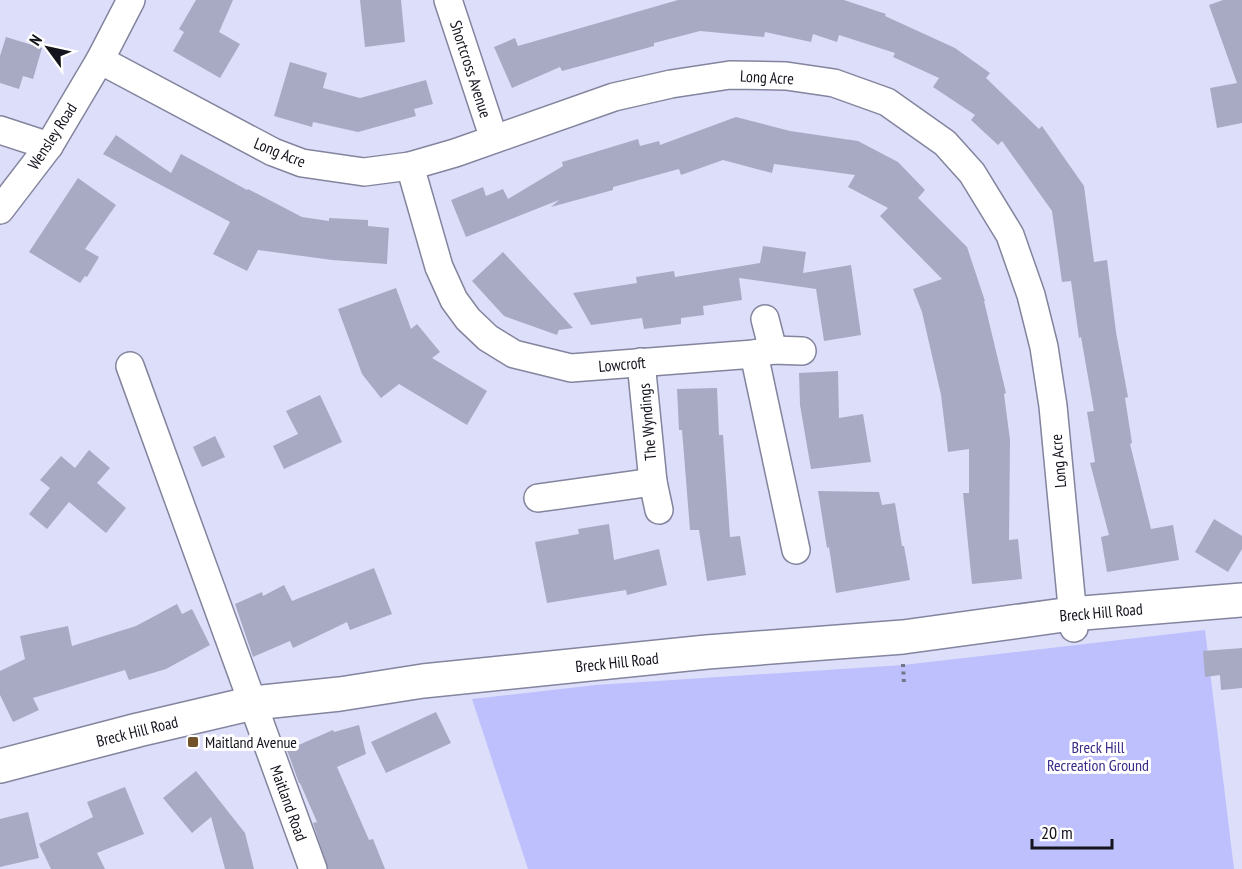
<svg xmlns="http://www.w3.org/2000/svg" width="1242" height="869" font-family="'PT Sans Narrow',sans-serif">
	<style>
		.green { fill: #bdc0fc }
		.building { fill: #a8aac4 }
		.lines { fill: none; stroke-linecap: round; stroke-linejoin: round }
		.minor-casing { stroke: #83849d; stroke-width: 30 }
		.tertiary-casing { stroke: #83849d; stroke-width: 36 }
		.path { stroke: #737486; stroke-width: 4; stroke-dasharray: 3 4.5; stroke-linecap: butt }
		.minor { stroke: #fff; stroke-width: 27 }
		.tertiary { stroke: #fff; stroke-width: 33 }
		.poi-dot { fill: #725228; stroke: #fff; stroke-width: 2 }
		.labels { text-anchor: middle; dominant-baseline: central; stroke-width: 6; stroke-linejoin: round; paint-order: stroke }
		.street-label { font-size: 16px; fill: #14141e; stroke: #fff }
		.poi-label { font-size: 16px; fill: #14141e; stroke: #fff; text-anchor: start }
		.park-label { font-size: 16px; fill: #372b87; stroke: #fff }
	</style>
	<rect width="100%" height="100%" fill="#dddffa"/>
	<path class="green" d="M 1205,630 L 1234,869 L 528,869 L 472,699 L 596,685 L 903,665 Z"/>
	<g class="building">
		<path d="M 196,0 L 233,0 L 219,32 L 240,44 L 220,78 L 173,51 L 184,32 L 179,29 Z"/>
		<path d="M 360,0 L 401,0 L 405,42 L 365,47 Z"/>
		<path d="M 678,0 L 844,0 L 886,14 L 885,16 L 955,48 L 990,73 L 986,78 L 1039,129 L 1042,126 L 1084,186 L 1094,262 L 1107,260 L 1116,332 L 1128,397 L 1125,398 L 1132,443 L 1130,444 L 1151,529 L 1173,525 L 1179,560 L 1107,572 L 1101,537 L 1109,535 L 1090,463 L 1095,462 L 1087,412 L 1094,411 L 1081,337 L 1079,338 L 1071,281 L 1062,282 L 1052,211 L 1002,141 L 998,145 L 971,120 L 975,115 L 933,87 L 939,78 L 893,57 L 895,53 L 839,35 L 837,42 L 813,34 L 811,42 L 765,32 L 764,37 L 700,31 L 654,43 L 654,46 L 562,71 L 560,67 L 512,88 L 494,47 L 515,38 L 518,46 Z"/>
		<path d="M 1223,0 L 1242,0 L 1242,123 L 1217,128 L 1210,88 L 1237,83 L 1209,5 Z"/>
		<path d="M 6,37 L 42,48 L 33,79 L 23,76 L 19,89 L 0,83 L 0,56 Z"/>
		<path d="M 290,62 L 327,73 L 323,88 L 360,98 L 426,80 L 433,104 L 414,109 L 416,116 L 358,132 L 313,122 L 312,127 L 274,116 Z"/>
		<path d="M 736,117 L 790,131 L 858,141 L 898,162 L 925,190 L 918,198 L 967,247 L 985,301 L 984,301 L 1006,393 L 1004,394 L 1010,440 L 1009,540 L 1018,539 L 1022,579 L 972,584 L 963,493 L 969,493 L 969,449 L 948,452 L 941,395 L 922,312 L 913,289 L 942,279 L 880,216 L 888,208 L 848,187 L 855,175 L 774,164 L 772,173 L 723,160 L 681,175 L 679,169 L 613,187 L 613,190 L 551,207 L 559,200 L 466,237 L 451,200 L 483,187 L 486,196 L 503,189 L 508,199 L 563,166 L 562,162 L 638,139 L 640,146 L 659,141 L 660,145 Z"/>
		<path d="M 116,135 L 171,173 L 181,154 L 247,190 L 248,189 L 302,217 L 329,221 L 329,218 L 368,220 L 368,226 L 389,228 L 387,264 L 332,260 L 258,250 L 247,271 L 213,254 L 230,222 L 103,154 Z"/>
		<path d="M 78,178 L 116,205 L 85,249 L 99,257 L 87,277 L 85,276 L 80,283 L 29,252 Z"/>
		<path d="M 763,246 L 806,252 L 803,273 L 851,265 L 861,335 L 824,341 L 816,289 L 739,278 L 742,300 L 703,306 L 704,315 L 681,318 L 681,324 L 644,329 L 642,318 L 591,325 L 573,293 L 637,283 L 636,277 L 674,271 L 675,277 L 760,263 Z"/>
		<path d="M 503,252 L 527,278 L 573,328 L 559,330 L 557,335 L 504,316 L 472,281 Z"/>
		<path d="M 396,288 L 411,329 L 417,324 L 440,352 L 432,358 L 487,391 L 467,425 L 399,384 L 381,398 L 362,374 L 338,309 Z"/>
		<path d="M 838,371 L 839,418 L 863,414 L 871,462 L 811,469 L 800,405 L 799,373 Z"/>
		<path d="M 717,388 L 719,435 L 723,435 L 730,537 L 740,536 L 746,575 L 707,581 L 699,530 L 690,530 L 682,430 L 679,430 L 677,389 Z"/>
		<path d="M 320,395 L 342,442 L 284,469 L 273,446 L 298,434 L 286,411 Z"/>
		<path d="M 215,436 L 225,457 L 202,467 L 193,447 Z"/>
		<path d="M 89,450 L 110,468 L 97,483 L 126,508 L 106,533 L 69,502 L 47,529 L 29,514 L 50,488 L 40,480 L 61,456 L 75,468 Z"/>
		<path d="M 818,491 L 879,492 L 882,505 L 895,503 L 902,546 L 904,546 L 910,580 L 836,593 L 829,547 L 827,548 Z"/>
		<path d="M 1214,519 L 1242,536 L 1242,549 L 1228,572 L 1195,552 Z"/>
		<path d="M 609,524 L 614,560 L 659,549 L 667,585 L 627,595 L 626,590 L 547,603 L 535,542 L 579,534 L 578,529 Z"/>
		<path d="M 374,568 L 392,614 L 350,630 L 347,622 L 293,648 L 290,641 L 253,657 L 235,604 L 262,592 L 263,596 L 284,585 L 292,601 Z"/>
		<path d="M 177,604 L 182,614 L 192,609 L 210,645 L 166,669 L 129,680 L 125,670 L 33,698 L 39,710 L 13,722 L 0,695 L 0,671 L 25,659 L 20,636 L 68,626 L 72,646 L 136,626 Z"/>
		<path d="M 1242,648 L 1242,688 L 1221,690 L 1220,675 L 1205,677 L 1203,651 Z"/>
		<path d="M 436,712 L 451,743 L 386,773 L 371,742 Z"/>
		<path d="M 359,725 L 366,754 L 337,767 L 369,840 L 373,839 L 385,869 L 328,869 L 313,823 L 317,822 L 300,783 L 299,783 L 287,750 L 333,730 L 334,732 Z"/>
		<path d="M 196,771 L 245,833 L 254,869 L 225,869 L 211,817 L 192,833 L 163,798 Z"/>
		<path d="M 125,787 L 144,834 L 97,853 L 105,869 L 51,869 L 39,844 L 93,817 L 87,802 Z"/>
		<path d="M 28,812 L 39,858 L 0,867 L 0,819 Z"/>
	</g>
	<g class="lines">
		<g class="minor-casing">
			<g id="minor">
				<path d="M 448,0 L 494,139"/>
				<path d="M 100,60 L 273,152 L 302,163 L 364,172 L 410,166 L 455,153 L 614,97 L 671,84 L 730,75 L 786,76 L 834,83 L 887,102 L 945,143 L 972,173 L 1010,235 L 1031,295 L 1044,347 L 1053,406 L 1074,628"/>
				<path d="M 0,130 L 49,146"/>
				<path d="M 410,166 L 439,267 L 454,300 L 468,319 L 488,338 L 514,354 L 571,368 L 754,354 L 796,550"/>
				<path d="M 0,210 L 49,146 L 100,60 L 131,0"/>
				<path d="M 765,319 L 773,350"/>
				<path d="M 754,354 L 773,350 L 802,351"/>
				<path d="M 641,362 L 653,482 L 659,510"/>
				<path d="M 130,366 L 313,869"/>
				<path d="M 538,498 L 653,482"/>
			</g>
		</g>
		<g class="tertiary-casing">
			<path id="tertiary" d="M 0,766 L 138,730 L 253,703 L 340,694 L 423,681 L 707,652 L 903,637 L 1071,614 L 1242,600"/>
		</g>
		<path class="path" d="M 903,664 L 904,685"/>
		<use href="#minor" class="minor"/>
		<use href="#tertiary" class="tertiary"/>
	</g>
	<rect class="poi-dot" x="187" y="736" width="12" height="12" rx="3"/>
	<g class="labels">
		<g class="street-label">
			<text transform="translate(471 69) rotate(72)">Shortcross Avenue</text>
			<text transform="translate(767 77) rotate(3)">Long Acre</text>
			<text transform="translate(52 136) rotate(-57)">Wensley Road</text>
			<text transform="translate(280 152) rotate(22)">Long Acre</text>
			<text transform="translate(622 364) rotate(-5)">Lowcroft</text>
			<text transform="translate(647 422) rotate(-95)">The Wyndings</text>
			<text transform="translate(1058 461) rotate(-95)">Long Acre</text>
			<text transform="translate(1101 612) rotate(-5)">Breck Hill Road</text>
			<text transform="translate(617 662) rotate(-6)">Breck Hill Road</text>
			<text transform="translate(137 731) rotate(-14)">Breck Hill Road</text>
			<text transform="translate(289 803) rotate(70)">Maitland Road</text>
		</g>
		<g class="poi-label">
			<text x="205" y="742">Maitland Avenue</text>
		</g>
		<g class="park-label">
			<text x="1098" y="747">Breck Hill<tspan x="1098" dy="18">Recreation Ground</tspan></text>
		</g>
	</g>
	<g transform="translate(48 48) rotate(303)" stroke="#ffffff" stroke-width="4.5" paint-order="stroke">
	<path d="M0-4.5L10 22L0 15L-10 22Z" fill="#14141e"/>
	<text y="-9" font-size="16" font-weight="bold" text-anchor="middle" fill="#14141e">N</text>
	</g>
	<path d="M1032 839v9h80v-9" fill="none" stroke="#14141e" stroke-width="3"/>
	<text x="1041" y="839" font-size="18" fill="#14141e" stroke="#ffffff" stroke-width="4.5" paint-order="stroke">20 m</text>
</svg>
